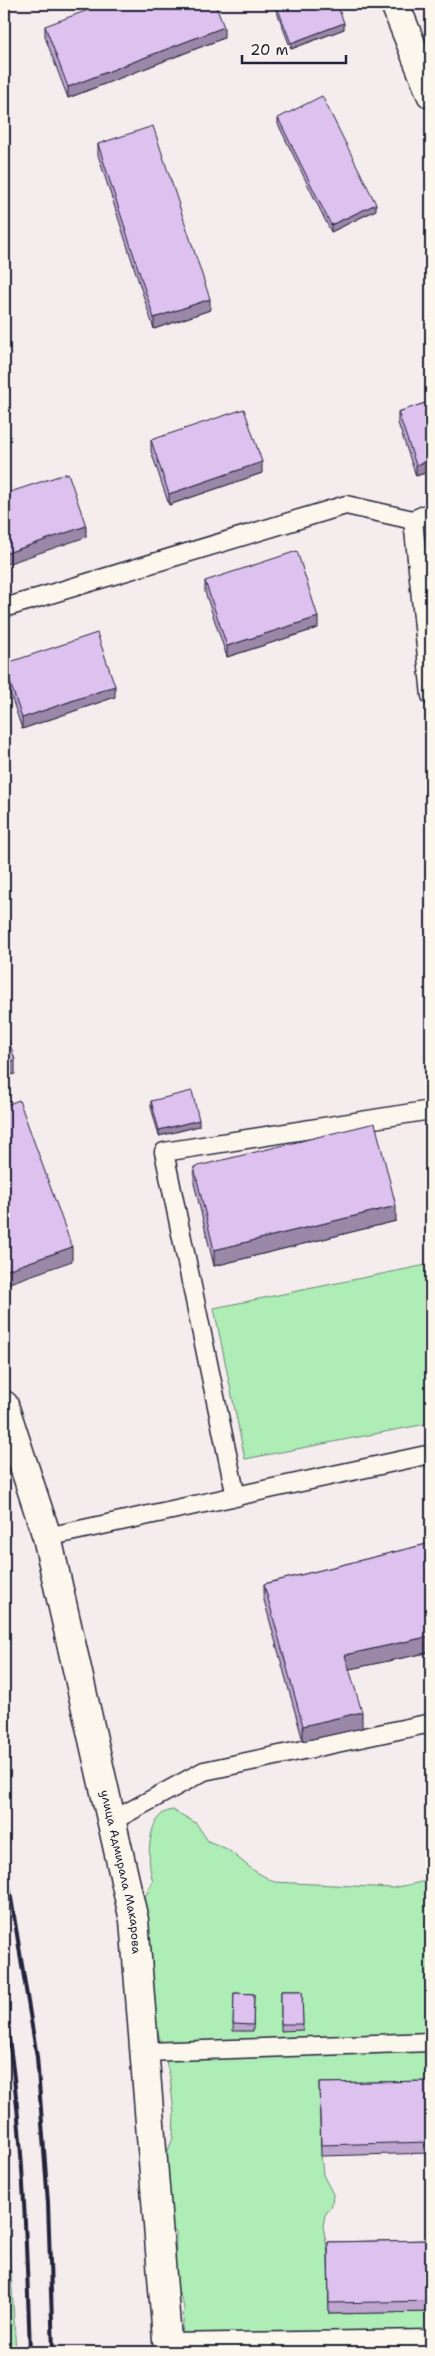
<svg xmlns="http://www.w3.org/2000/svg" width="435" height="2356" font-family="'Shantell Sans',sans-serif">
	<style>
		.green { fill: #aeeeb6; stroke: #688878 }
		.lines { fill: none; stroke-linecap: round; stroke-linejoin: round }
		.service-casing { stroke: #22223b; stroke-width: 21 }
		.minor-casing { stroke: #22223b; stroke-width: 31 }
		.tertiary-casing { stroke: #22223b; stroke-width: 31 }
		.service { stroke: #fbf7ec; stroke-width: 18 }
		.minor { stroke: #fbf7ec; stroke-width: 28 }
		.tertiary { stroke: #fbf7ec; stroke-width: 28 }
		.rail { stroke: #22223b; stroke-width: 4 }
		.wall { fill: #bea6ce; stroke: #22223b }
		.shaded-wall { fill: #9b87a7; stroke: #22223b }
		.building { fill: #ddc1ef; stroke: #22223b }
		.labels { text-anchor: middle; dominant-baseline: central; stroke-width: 4; stroke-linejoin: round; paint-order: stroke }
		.street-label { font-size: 12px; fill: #22223b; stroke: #fbf7ec }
	</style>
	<rect width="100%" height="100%" fill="#f5eced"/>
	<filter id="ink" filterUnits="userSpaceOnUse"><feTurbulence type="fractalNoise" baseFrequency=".02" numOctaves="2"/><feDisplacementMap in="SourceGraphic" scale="10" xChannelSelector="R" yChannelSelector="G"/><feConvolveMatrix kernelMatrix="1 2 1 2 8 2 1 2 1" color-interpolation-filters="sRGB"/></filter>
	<g filter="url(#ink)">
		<g class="green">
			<path d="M 431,1264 L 431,1423 L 245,1459 L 214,1308 Z"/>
			<path d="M 173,1810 L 196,1823 L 208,1841 L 227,1849 L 253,1870 L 274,1882 L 393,1888 L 431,1880 L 431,2092 L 321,2156 L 323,2175 L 333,2194 L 332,2205 L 325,2215 L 323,2226 L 328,2253 L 329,2314 L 431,2312 L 431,2352 L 181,2352 L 184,2307 L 175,2282 L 176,2232 L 163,2221 L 164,2161 L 173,2138 L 174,2113 L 170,2077 L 155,2021 L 152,1961 L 147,1938 L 143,1901 L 153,1881 C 147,1865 147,1826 162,1814 C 164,1812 169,1811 173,1810 Z"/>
			<path d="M 4,2165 L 16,2352 L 4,2352 Z"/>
		</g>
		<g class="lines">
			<g class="service-casing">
				<g id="service">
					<path d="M 413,520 L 431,696"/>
					<path d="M 4,608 L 346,505 L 413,520 L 431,512"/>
					<path d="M 236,1497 L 164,1152 L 431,1110"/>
					<path d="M 47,1537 L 431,1454"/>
					<path d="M 112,1821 L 204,1771 L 431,1723"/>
					<path d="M 145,2052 L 431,2042"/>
					<path d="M 167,2343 L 431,2339"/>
				</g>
			</g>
			<g class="minor-casing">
				<path id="minor" d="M 395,4 L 431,94"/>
			</g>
			<g class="tertiary-casing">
				<g id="tertiary">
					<path id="s1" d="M 4,1405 L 47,1537 L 134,1920 L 168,2352"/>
				</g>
			</g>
			<use href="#service" class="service"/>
			<use href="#minor" class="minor"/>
			<use href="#tertiary" class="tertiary"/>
			<g class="rail">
				<path d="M 4,1855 L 37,2057 L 48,2203 L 53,2352"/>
				<path d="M 4,2006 C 23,2120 26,2236 30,2352"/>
			</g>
		</g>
		<g class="wall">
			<path d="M 274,4 L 337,4 L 344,29 L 291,49 Z"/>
			<path d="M 45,26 L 224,38 L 68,98 L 45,37 Z"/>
			<path d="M 278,118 L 376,210 L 331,232 L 278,124 Z"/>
			<path d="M 98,144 L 210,310 L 154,329 L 98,155 Z"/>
			<path d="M 431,401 L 431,471 L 416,476 L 398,423 L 398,412 Z"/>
			<path d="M 151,440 L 262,473 L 169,505 L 151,451 Z"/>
			<path d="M 205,581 L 318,628 L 227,657 L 205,592 Z"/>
			<path d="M 4,664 L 115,697 L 22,729 L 4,675 Z"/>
			<path d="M 151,1101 L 199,1126 L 159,1136 L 151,1107 Z"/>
			<path d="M 194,1167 L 396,1221 L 214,1266 L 194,1183 Z"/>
			<path d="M 431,1543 L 431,1652 L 349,1669 L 362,1728 L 303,1741 L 264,1600 L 264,1584 Z"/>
			<path d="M 281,1991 L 302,1991 L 303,2030 L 281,2031 Z"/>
			<path d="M 234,1993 L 254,1994 L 253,2031 L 233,2031 Z"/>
			<path d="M 431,2081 L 431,2153 L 321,2156 L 319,2083 Z"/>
			<path d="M 431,2240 L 431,2312 L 329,2314 L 328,2242 Z"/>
		</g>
		<g class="shaded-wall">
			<path d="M 344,23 L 344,29 L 291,49 L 291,43 Z"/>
			<path d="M 224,27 L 224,38 L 68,98 L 68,87 Z"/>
			<path d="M 376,204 L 376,210 L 331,232 L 331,225 Z"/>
			<path d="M 210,299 L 210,310 L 154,329 L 154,318 Z"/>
			<path d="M 431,460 L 431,471 L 416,476 L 416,465 Z"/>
			<path d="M 262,462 L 262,473 L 169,505 L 169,494 Z"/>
			<path d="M 86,526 L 86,537 L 4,565 L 4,554 Z"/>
			<path d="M 318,617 L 318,628 L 227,657 L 227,646 Z"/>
			<path d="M 115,686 L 115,697 L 22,729 L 22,718 Z"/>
			<path d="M 15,1060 L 15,1074 L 4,1077 L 4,1063 Z"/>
			<path d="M 199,1120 L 199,1126 L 159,1136 L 159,1130 Z"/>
			<path d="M 396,1206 L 396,1221 L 214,1266 L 214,1250 Z"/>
			<path d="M 72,1247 L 72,1261 L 4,1285 L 4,1271 Z"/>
			<path d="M 431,1636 L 431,1652 L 345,1670 L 345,1655 Z"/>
			<path d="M 362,1712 L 362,1728 L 303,1741 L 303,1726 Z"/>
		</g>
		<g class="building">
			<path d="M 104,4 L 215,4 L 224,27 L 68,87 L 45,26 Z"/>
			<path d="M 276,4 L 337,4 L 344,23 L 291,43 Z"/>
			<path d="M 322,96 L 376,204 L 331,225 L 278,118 Z"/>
			<path d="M 153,126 L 210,299 L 154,318 L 98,144 Z"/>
			<path d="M 431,401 L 431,460 L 416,465 L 398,412 Z"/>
			<path d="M 244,409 L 262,462 L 169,494 L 151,440 Z"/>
			<path d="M 68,473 L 86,526 L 4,554 L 4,494 Z"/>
			<path d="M 297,551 L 318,617 L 227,646 L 205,581 Z"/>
			<path d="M 97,633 L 115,686 L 22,718 L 4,664 Z"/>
			<path d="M 4,1025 L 15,1060 L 4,1063 Z"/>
			<path d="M 192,1091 L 199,1120 L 159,1130 L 151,1101 Z"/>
			<path d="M 19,1100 L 72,1247 L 4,1271 L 4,1106 Z"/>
			<path d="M 375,1123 L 396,1206 L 214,1250 L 194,1167 Z"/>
			<path d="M 431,1543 L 431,1636 L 345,1655 L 362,1712 L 303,1726 L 264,1584 Z"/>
			<path d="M 281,1991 L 302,1991 L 303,2024 L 281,2024 Z"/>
			<path d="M 234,1993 L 254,1994 L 253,2025 L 233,2024 Z"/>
			<path d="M 431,2081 L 431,2142 L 321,2145 L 319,2083 Z"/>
			<path d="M 431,2240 L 431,2301 L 329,2303 L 328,2242 Z"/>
		</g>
	</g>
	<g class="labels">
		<g class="street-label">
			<text stroke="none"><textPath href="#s1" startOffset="482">улица Адмирала Макарова</textPath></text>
		</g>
	</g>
	<rect width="435" height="2356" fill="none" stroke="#fbf7ec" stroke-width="20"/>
	<rect x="10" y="10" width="415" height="2336" fill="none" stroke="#22223b" stroke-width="2" filter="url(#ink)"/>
	<path d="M242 55v8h104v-8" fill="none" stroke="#22223b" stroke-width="2.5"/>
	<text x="250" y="55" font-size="15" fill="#22223b" stroke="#fbf7ec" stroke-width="4" paint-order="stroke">20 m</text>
</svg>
